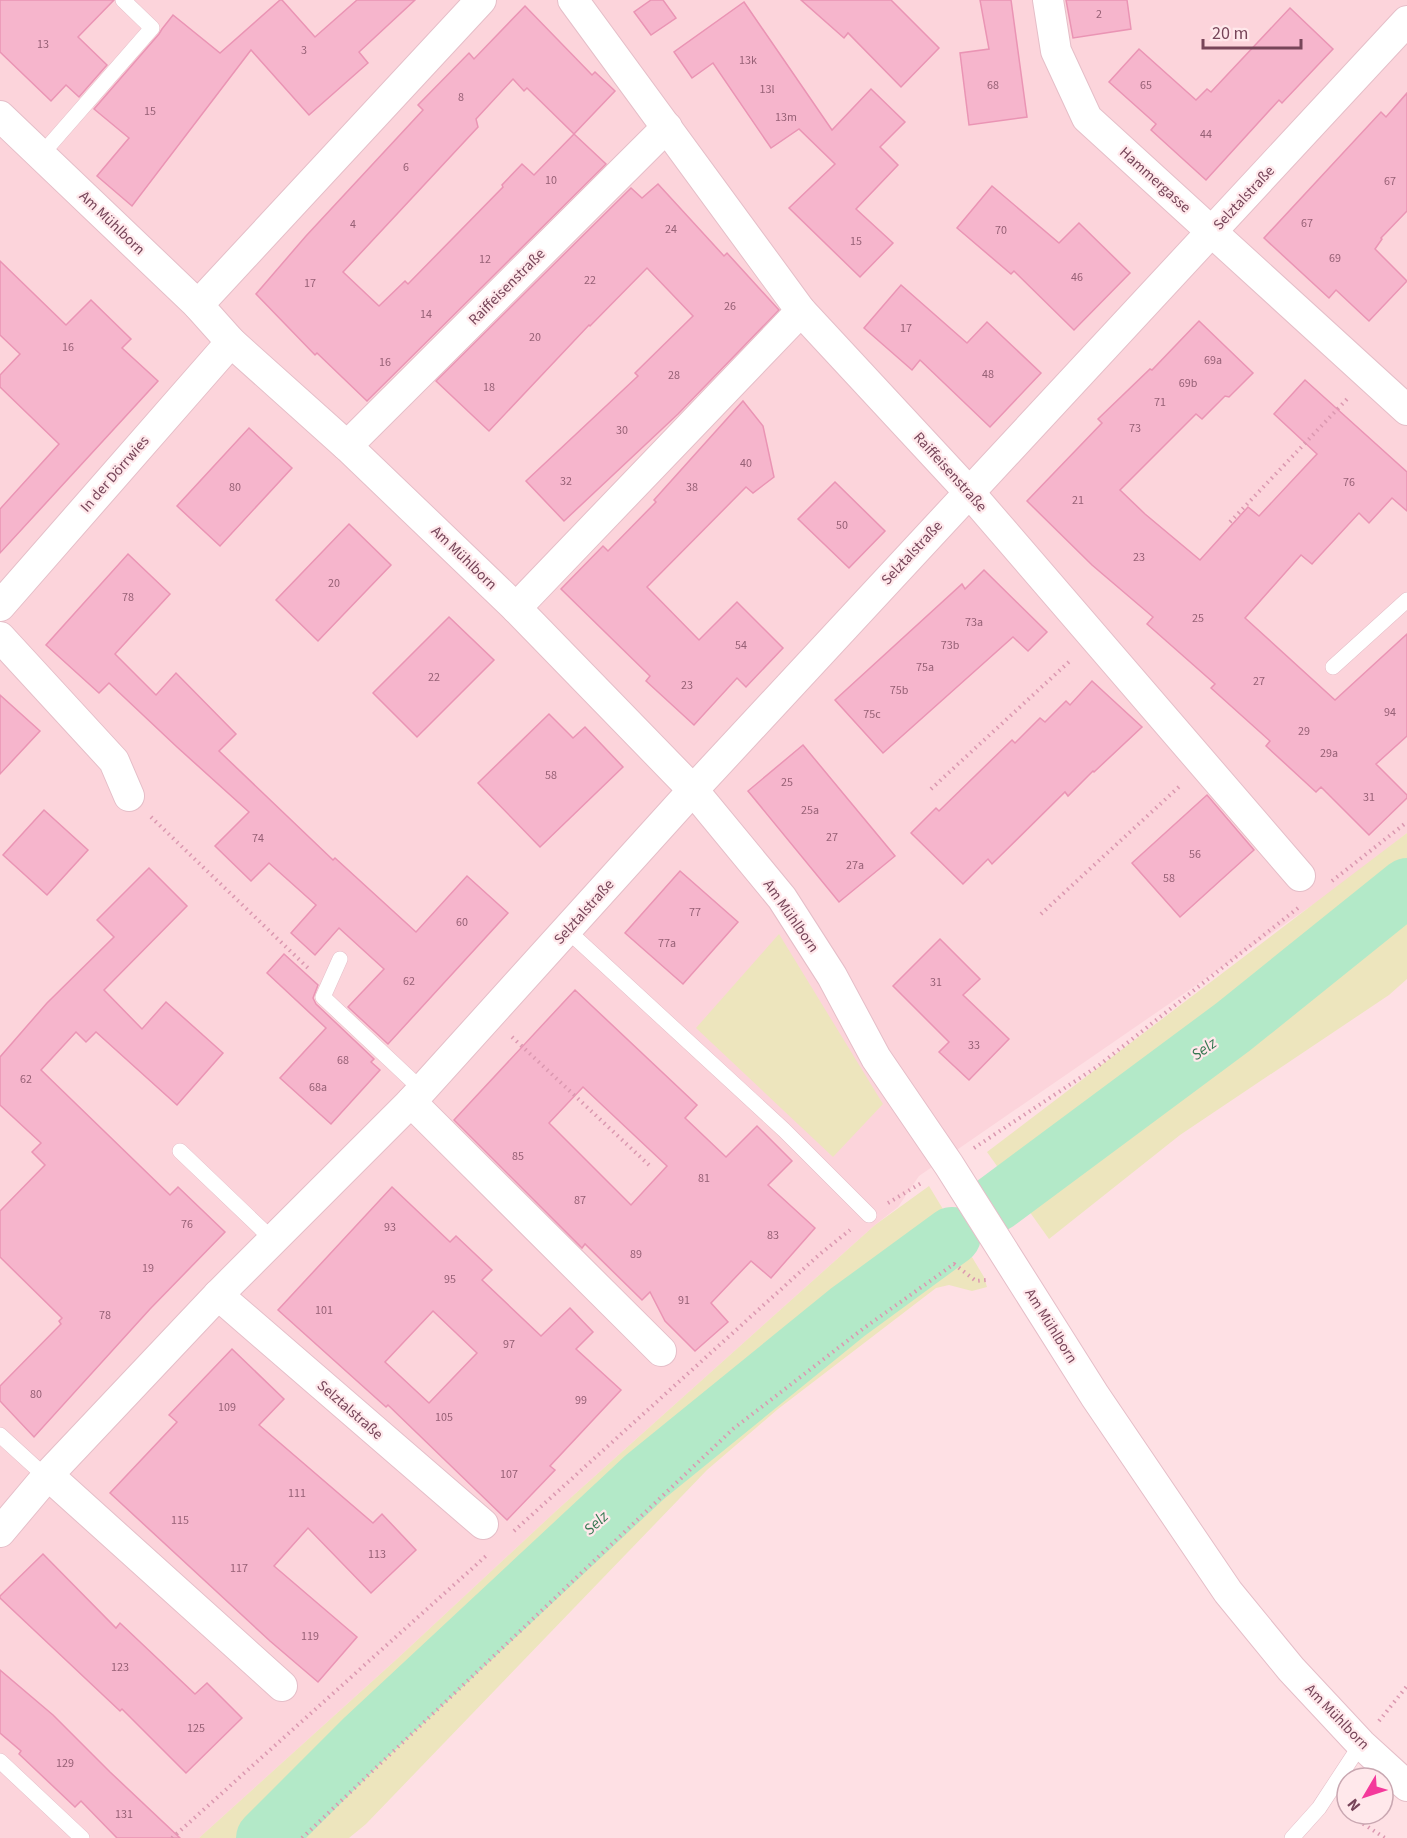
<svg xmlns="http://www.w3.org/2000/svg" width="1407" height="1838" font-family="'Source Sans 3',sans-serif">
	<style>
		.residential { fill: #fcd4db }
		.green { fill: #ede5bd }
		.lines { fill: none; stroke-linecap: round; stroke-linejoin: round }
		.river { stroke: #b3e9c8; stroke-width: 58 }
		.building { fill: #f6b5cc; stroke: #ea94b4; stroke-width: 1.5; fill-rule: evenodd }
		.lane-casing { stroke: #e5bec8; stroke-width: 16 }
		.street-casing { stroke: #e5bec8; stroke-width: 32 }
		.path { stroke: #db98b0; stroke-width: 4; stroke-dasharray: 1.5 4.5; stroke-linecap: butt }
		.lane { stroke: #fff; stroke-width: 15 }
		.street { stroke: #fff; stroke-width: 30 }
		.labels { text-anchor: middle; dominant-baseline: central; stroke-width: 4.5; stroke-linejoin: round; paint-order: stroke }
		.number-label { font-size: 12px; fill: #976176 }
		.street-label { font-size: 15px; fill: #774559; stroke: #ffe8eb }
		.water-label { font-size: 16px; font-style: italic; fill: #357751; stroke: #ffe8eb }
	</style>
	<rect width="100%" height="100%" fill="#fee0e4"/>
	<path class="residential" d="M 0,0 L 1407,0 L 1407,833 L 1330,893 L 919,1176 L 898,1207 L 875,1225 L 556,1511 L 398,1658 L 199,1838 L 0,1838 Z"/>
	<g class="green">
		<path d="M 1407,833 L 1407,979 L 1389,995 L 1180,1135 L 1049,1239 L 987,1152 Z"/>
		<path d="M 779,934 L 883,1104 L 833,1157 L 696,1028 Z"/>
		<path d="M 929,1186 L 984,1277 L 987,1287 L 972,1291 L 949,1285 L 936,1288 L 778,1409 L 707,1470 L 366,1824 L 349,1838 L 199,1838 L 398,1658 L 556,1511 L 875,1225 Z"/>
	</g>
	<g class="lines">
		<g class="river">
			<path d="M 996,1203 L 1233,1027 L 1407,887"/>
			<path d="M 265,1838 L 364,1739 L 645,1477 L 848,1312 L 952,1236"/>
		</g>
	</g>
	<g class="building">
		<path d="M 0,0 L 114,0 L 78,37 L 107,65 L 79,97 L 66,85 L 51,101 L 0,52 Z"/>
		<path d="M 280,0 L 282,0 L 315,37 L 357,0 L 415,0 L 359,52 L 368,63 L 309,115 L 251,50 L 132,206 L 97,176 L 129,138 L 94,109 L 159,34 L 162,29 L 173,15 L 220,53 Z"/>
		<path d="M 651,0 L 663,0 L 676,18 L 651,35 L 634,12 Z"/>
		<path d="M 801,0 L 891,0 L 939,48 L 901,87 L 848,33 L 844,38 Z"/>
		<path d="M 980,0 L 1011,0 L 1027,117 L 969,125 L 960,53 L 989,49 Z"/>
		<path d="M 1066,0 L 1127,0 L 1131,29 L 1073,38 Z"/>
		<path d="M 744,2 L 832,130 L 871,89 L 905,122 L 880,147 L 898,165 L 856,209 L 893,243 L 860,277 L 789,208 L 835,164 L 799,129 L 771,148 L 713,63 L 692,78 L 674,52 Z"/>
		<path d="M 525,6 L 592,75 L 595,72 L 615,91 L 574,134 L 606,164 L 367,401 L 317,353 L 315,355 L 256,294 L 306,236 L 423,110 L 418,105 L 469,53 L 474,59 ZM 513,79 L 524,91 L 527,88 L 574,134 L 534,175 L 522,164 L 502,185 L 503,187 L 408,284 L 405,281 L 379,306 L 343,272 L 478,127 L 476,119 Z"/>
		<path d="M 1290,8 L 1333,49 L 1282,103 L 1279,100 L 1206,180 L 1151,130 L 1156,124 L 1109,82 L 1139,49 L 1196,100 L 1207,89 L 1211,92 Z"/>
		<path d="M 1407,93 L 1407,211 L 1381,238 L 1382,239 L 1375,249 L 1407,281 L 1369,321 L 1336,290 L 1329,298 L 1264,238 L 1381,112 L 1386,117 Z"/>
		<path d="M 658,184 L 724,256 L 727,253 L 779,310 L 678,414 L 564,521 L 526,481 L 638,376 L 635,373 L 693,316 L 647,268 L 590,326 L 589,325 L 489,431 L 436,381 L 631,188 L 642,198 Z"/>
		<path d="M 992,186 L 1059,243 L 1079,223 L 1130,273 L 1074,330 L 1014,271 L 1011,274 L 957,228 Z"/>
		<path d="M 0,261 L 66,325 L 91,300 L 131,339 L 122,348 L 158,381 L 0,553 L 0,509 L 59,444 L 0,387 L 0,375 L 20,354 L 0,335 Z"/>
		<path d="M 901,285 L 967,343 L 987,322 L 1041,373 L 990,427 L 920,360 L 912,370 L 864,328 Z"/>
		<path d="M 1199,321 L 1253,373 L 1229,397 L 1225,396 L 1202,419 L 1196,414 L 1120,490 L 1145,514 L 1200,560 L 1248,507 L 1259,516 L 1317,454 L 1274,414 L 1305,380 L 1407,472 L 1407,511 L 1392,498 L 1369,523 L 1359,513 L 1312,564 L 1301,555 L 1245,618 L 1335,700 L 1407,634 L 1407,736 L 1376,764 L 1407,795 L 1407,798 L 1369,835 L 1321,787 L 1316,792 L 1266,746 L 1270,741 L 1211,688 L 1215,684 L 1147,624 L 1153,617 L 1092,565 L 1027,501 L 1102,423 L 1098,419 L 1150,369 L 1152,370 Z"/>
		<path d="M 743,401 L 763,426 L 774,477 L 753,493 L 746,487 L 647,587 L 699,640 L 737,602 L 783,648 L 746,687 L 737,678 L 694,725 L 646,681 L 650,676 L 561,589 L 603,546 L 608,551 L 656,502 L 654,500 Z"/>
		<path d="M 249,428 L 292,468 L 220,546 L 177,506 Z"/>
		<path d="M 835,482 L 885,531 L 849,568 L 798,519 Z"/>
		<path d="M 349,524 L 391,565 L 318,641 L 276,600 Z"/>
		<path d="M 128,554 L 170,594 L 115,654 L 156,695 L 176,673 L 236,734 L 219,751 L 333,860 L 335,858 L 416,932 L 467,876 L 508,913 L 388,1044 L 348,1007 L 384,969 L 339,928 L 315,955 L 291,933 L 316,905 L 269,863 L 251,881 L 215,846 L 249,812 L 177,747 L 109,683 L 99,693 L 46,645 Z"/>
		<path d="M 984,570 L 1047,632 L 1028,651 L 1013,637 L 883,753 L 835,700 L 962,584 L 965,589 Z"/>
		<path d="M 449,617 L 494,660 L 417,737 L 373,693 Z"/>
		<path d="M 1092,681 L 1142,727 L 1094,772 L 1093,771 L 1068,796 L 1065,792 L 992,864 L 988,859 L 963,884 L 911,833 L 936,808 L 939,811 L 1012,740 L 1015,743 L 1040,718 L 1045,722 L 1066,701 L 1070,705 Z"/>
		<path d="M 0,695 L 40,731 L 0,774 Z"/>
		<path d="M 549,714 L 573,738 L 585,727 L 623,767 L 540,847 L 478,783 Z"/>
		<path d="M 803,745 L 895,856 L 839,902 L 748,791 Z"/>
		<path d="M 1207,795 L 1254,850 L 1180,917 L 1132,863 Z"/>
		<path d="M 44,810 L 88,850 L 47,895 L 3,855 Z"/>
		<path d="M 149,868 L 187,906 L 104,990 L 142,1029 L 166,1002 L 223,1053 L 177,1105 L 96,1032 L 86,1042 L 76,1032 L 41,1070 L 170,1195 L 178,1187 L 225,1232 L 150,1309 L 34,1437 L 0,1401 L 0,1386 L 61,1324 L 59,1321 L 62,1318 L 0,1257 L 0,1211 L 45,1165 L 32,1152 L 41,1143 L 0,1105 L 0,1057 L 47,1003 L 114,937 L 97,920 Z"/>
		<path d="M 680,871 L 738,922 L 683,984 L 625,933 Z"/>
		<path d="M 940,939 L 980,979 L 963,995 L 1009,1039 L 969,1080 L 939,1052 L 949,1042 L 893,986 Z"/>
		<path d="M 284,954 L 318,985 L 313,998 L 316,1004 L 374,1059 L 371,1062 L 380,1070 L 331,1124 L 280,1078 L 326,1028 L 267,973 Z"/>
		<path d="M 575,990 L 697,1105 L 685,1118 L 726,1157 L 757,1126 L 792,1161 L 768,1185 L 815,1228 L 771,1278 L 751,1261 L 711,1303 L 728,1322 L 695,1351 L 665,1321 L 650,1292 L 642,1300 L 585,1244 L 582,1248 L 454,1120 ZM 583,1087 L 667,1166 L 631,1205 L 549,1123 Z"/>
		<path d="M 392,1187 L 450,1242 L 456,1236 L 492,1270 L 482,1280 L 541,1336 L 570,1308 L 593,1332 L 576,1349 L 621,1390 L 550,1466 L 555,1470 L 507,1520 L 388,1405 L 386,1407 L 278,1310 ZM 433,1311 L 477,1353 L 429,1403 L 385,1362 Z"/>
		<path d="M 232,1349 L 284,1399 L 259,1425 L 373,1523 L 382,1514 L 416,1550 L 371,1593 L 308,1528 L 274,1566 L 357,1637 L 318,1682 L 270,1641 L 110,1493 L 177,1422 L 169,1415 Z"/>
		<path d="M 43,1554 L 116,1628 L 120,1623 L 195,1694 L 207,1683 L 242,1718 L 186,1773 L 122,1709 L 120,1711 L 0,1598 L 0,1596 Z"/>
		<path d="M 0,1670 L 53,1715 L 110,1772 L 180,1838 L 117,1838 L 81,1801 L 75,1807 L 19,1754 L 21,1751 L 0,1733 Z"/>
	</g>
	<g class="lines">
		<g class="lane-casing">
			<g id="lane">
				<path d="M 41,155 L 152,28 L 123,0"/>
				<path d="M 1333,667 L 1407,600"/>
				<path d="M 567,930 L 784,1130 L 869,1215"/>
				<path d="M 340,959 L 323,997 L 422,1090"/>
				<path d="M 180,1151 L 273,1240"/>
				<path d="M 0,1435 L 46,1477"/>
				<path d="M 0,1761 L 82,1838"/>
				<path d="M 1292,1838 L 1319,1808 L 1361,1744"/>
			</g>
		</g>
		<g class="street-casing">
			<g id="street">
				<path d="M 573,0 L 801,311 L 969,492 L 1300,876"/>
				<path d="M 1048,0 L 1056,51 L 1087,118 L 1407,410"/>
				<path d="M 0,116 L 198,305 L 231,342 L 347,446 L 516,608 L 693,790 L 782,898 L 832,976 L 876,1058 L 949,1165 L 1095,1396 L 1228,1592 L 1291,1669 L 1361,1744 L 1407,1786"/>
				<path d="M 198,305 L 481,0"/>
				<path d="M 347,446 L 667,127"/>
				<path d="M 0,606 L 231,342"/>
				<path d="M 516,608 L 801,311"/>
				<path d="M 0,637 L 114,761 L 129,796"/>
				<path d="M 411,1102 L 661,1351"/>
				<path d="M 218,1295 L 483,1524"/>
				<path d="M 48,1475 L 282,1686"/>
				<path d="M 0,1532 L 48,1475 L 218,1295 L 411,1102 L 693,790 L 1407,21"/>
			</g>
		</g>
		<g class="path">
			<path d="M 1230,522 L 1349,397"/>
			<path d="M 931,789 L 1072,659"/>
			<path d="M 151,817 L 310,970"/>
			<path d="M 1332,881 L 1407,822"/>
			<path d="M 1041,914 L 1182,784"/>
			<path d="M 512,1037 L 650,1166"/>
			<path d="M 974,1148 L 1098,1066 L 1298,908"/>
			<path d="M 888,1203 L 923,1182"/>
			<path d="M 514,1531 L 820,1254 L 850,1230"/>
			<path d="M 1379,1721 L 1407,1686"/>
			<path d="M 1348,1814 L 1385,1838"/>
			<path d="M 172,1838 L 486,1556"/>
			<path d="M 302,1838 L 733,1429 L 864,1328 L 954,1264 L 976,1281 L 986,1280"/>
		</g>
		<use href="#lane" class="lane"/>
		<use href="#street" class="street"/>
	</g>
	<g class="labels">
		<g class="number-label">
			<text x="1099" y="14">2</text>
			<text x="43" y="44">13</text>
			<text x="304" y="50">3</text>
			<text x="748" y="60">13k</text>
			<text x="993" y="85">68</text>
			<text x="1146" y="85">65</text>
			<text x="767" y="89">13l</text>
			<text x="461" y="97">8</text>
			<text x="150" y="111">15</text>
			<text x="786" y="117">13m</text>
			<text x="1206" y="134">44</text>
			<text x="406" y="167">6</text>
			<text x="551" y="180">10</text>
			<text x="1390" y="181">67</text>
			<text x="1307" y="223">67</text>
			<text x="353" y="224">4</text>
			<text x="671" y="229">24</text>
			<text x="1001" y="230">70</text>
			<text x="856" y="241">15</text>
			<text x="1335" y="258">69</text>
			<text x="485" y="259">12</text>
			<text x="1077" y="277">46</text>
			<text x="590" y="280">22</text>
			<text x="310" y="283">17</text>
			<text x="730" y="306">26</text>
			<text x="426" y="314">14</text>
			<text x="906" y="328">17</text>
			<text x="535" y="337">20</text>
			<text x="68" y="347">16</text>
			<text x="1213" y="360">69a</text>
			<text x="385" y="362">16</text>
			<text x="988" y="374">48</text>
			<text x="674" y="375">28</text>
			<text x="1188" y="383">69b</text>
			<text x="489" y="387">18</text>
			<text x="1160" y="402">71</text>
			<text x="1135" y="428">73</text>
			<text x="622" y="430">30</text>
			<text x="746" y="463">40</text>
			<text x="566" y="481">32</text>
			<text x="1349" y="482">76</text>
			<text x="235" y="487">80</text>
			<text x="692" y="487">38</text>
			<text x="1078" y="500">21</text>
			<text x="842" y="525">50</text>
			<text x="1139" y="557">23</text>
			<text x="334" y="583">20</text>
			<text x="128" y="597">78</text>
			<text x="1198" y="618">25</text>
			<text x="974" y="622">73a</text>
			<text x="741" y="645">54</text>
			<text x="950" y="645">73b</text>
			<text x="925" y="667">75a</text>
			<text x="434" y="677">22</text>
			<text x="1259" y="681">27</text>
			<text x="687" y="685">23</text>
			<text x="899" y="690">75b</text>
			<text x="1390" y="712">94</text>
			<text x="872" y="714">75c</text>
			<text x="1304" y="731">29</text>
			<text x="1329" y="753">29a</text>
			<text x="551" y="775">58</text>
			<text x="787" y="782">25</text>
			<text x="1369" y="797">31</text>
			<text x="810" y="810">25a</text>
			<text x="832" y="837">27</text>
			<text x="258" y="838">74</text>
			<text x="1195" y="854">56</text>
			<text x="855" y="865">27a</text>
			<text x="1169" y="878">58</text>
			<text x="695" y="912">77</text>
			<text x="462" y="922">60</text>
			<text x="667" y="943">77a</text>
			<text x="409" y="981">62</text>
			<text x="936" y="982">31</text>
			<text x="974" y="1045">33</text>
			<text x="343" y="1060">68</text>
			<text x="26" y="1079">62</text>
			<text x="318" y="1087">68a</text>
			<text x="518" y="1156">85</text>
			<text x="704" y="1178">81</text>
			<text x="580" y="1200">87</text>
			<text x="187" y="1224">76</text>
			<text x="390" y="1227">93</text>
			<text x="773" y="1235">83</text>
			<text x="636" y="1254">89</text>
			<text x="148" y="1268">19</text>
			<text x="450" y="1279">95</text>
			<text x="684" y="1300">91</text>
			<text x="324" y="1310">101</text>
			<text x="105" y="1315">78</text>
			<text x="509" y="1344">97</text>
			<text x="36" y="1394">80</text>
			<text x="581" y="1400">99</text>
			<text x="227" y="1407">109</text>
			<text x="444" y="1417">105</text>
			<text x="509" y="1474">107</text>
			<text x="297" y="1493">111</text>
			<text x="180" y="1520">115</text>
			<text x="377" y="1554">113</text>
			<text x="239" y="1568">117</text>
			<text x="310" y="1636">119</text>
			<text x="120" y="1667">123</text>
			<text x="196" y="1728">125</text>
			<text x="65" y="1763">129</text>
			<text x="124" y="1814">131</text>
		</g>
		<g class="street-label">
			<text transform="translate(1155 180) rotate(42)">Hammergasse</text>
			<text transform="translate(1244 198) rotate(-47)">Selztalstraße</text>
			<text transform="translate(112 223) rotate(44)">Am Mühlborn</text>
			<text transform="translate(507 287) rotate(-45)">Raiffeisenstraße</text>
			<text transform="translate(950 472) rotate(48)">Raiffeisenstraße</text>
			<text transform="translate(115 474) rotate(-49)">In der Dörrwies</text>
			<text transform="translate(912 553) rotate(-47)">Selztalstraße</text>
			<text transform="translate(464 558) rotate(44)">Am Mühlborn</text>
			<text transform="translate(584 912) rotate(-48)">Selztalstraße</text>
			<text transform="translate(791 916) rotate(55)">Am Mühlborn</text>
			<text transform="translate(1051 1326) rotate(58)">Am Mühlborn</text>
			<text transform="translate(350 1410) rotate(41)">Selztalstraße</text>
			<text transform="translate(1337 1717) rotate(46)">Am Mühlborn</text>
		</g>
		<g class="water-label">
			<text transform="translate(1204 1049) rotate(-36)">Selz</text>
			<text transform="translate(596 1523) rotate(-43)">Selz</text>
		</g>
	</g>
	<g transform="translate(1365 1796) rotate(231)"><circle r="28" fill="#ffe8eb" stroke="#c9a7b1" stroke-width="1.5"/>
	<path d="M0-4.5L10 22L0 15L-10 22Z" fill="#f4399b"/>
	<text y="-9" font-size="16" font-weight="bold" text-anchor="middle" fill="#774559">N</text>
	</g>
	<path d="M1203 39v9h98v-9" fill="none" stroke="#774559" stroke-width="3"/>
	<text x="1212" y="39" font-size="18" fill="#774559" stroke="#ffe8eb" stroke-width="4.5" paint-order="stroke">20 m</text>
</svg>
